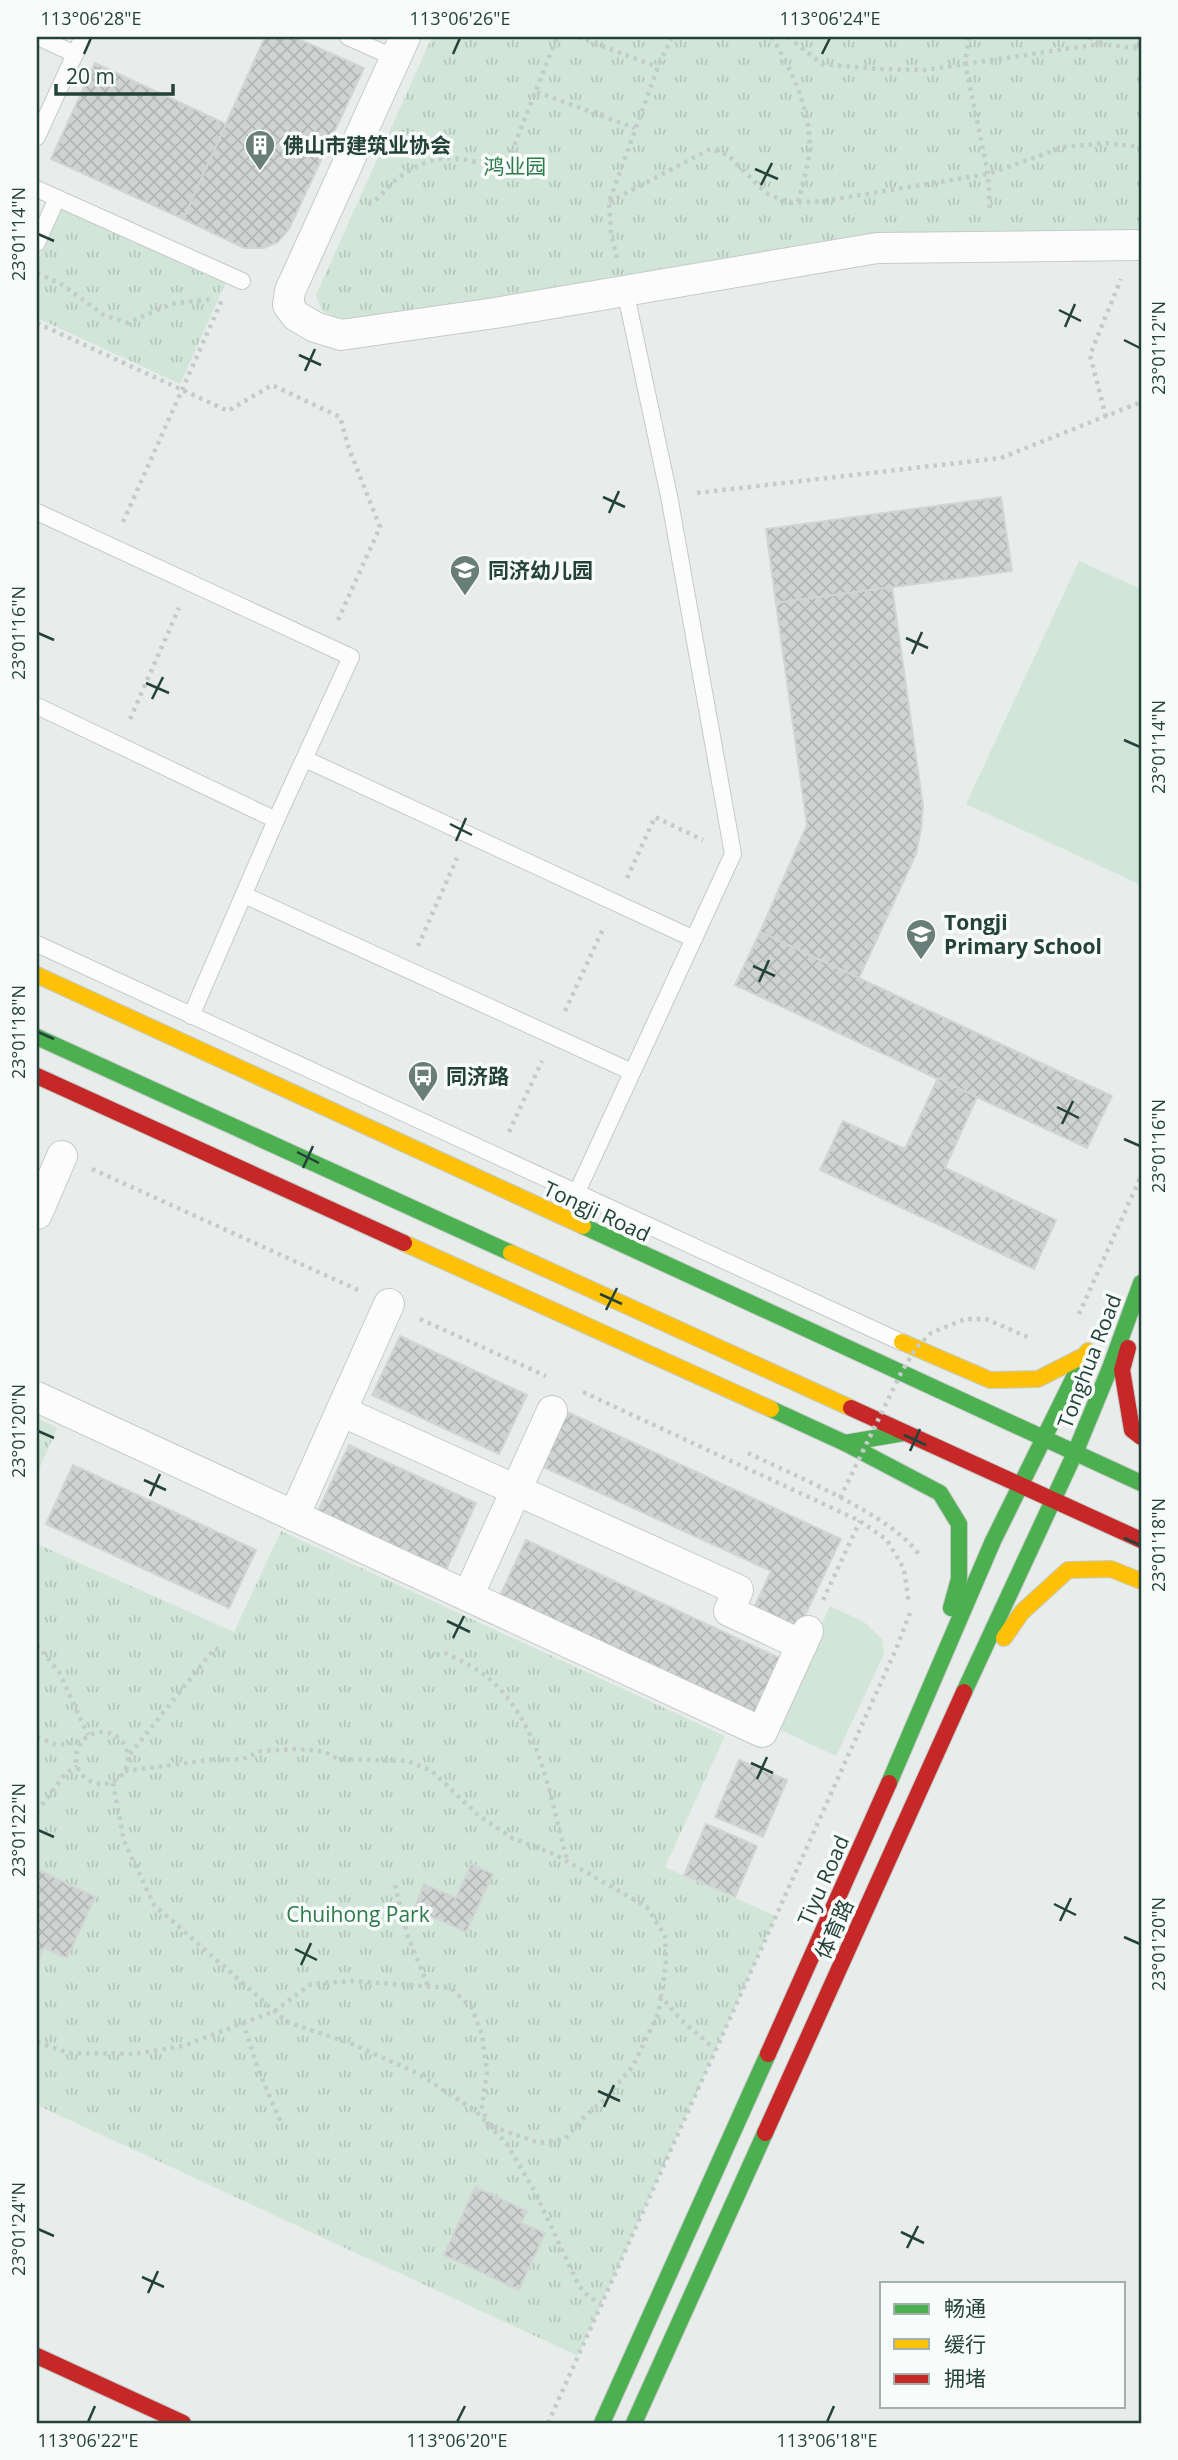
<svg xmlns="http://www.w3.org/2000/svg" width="1178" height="2460" font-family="'Open Sans','Noto Sans SC',sans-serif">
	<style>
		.grass { fill: #d1e6d8 }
		.park { fill: url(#park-tufts) }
		.building { fill: url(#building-cross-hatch); stroke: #d1d6d4; stroke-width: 2 }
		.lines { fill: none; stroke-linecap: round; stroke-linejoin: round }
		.lane-casing { stroke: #c5cac8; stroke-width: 18 }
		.street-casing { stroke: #c5cac8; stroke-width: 32 }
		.fast-casing { stroke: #c3cbc8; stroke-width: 18 }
		.slow-casing { stroke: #c3cbc8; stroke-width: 18 }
		.jam-casing { stroke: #c3cbc8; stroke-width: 18 }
		.path { stroke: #c3ccca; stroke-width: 4.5; stroke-dasharray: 3.5 5; stroke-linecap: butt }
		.lane { stroke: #fcfcfc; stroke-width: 16 }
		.street { stroke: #fcfcfc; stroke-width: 30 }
		.fast { stroke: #4caf50; stroke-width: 16 }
		.slow { stroke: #ffc107; stroke-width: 16 }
		.jam { stroke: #c62828; stroke-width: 16 }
		.path-bridge { stroke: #c3ccca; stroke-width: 4.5; stroke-dasharray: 3.5 5; stroke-linecap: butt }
		.ticks { fill: none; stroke: #24423a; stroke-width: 2.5 }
		.labels { text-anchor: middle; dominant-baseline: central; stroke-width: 7; stroke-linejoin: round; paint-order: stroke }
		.poi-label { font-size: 21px; font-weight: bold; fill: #24423a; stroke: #f7fbf9; text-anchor: start }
		.park-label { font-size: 21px; fill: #2d7a4b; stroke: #f7fbf9 }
		.street-label { font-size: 21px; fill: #24423a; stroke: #f7fbf9 }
		.neatline { fill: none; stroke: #24423a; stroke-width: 2.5 }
		.ticks-label { font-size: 18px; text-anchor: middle; fill: #24423a }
	</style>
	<defs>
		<pattern id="park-tufts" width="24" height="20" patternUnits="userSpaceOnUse" patternTransform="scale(1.75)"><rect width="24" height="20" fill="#d1e6d8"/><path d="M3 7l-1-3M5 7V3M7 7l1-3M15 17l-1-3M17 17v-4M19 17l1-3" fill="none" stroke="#b3c6ba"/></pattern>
		<pattern id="building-cross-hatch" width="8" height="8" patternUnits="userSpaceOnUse" patternTransform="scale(1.75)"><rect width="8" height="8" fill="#cfd4d2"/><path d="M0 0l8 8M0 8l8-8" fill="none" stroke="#b2b7b5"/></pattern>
	</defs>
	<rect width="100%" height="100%" fill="#e8edeb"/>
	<g class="grass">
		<path d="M 1079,561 L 1141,589 L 1141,878 L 1139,884 L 966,804 Z"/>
		<path d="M 830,1606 L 864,1622 L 882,1639 L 884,1654 L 836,1756 L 774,1727 Z"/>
	</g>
	<g class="park">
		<path d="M 432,37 L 1141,37 L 1141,231 L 344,320 L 322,311 L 316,295 Z"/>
		<path d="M 61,206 L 227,280 L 180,384 L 37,318 L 37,261 Z"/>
		<path d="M 37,1418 L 57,1428 L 37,1474 Z"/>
		<path d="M 281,1531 L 725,1736 L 665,1867 L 776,1916 L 578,2356 L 37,2105 L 37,1544 L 234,1632 Z"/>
	</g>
	<g class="building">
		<path d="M 265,37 L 294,37 L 364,68 L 289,229 L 278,242 L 264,248 L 244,248 L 183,219 Z"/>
		<path d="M 95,63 L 226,124 L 183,219 L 51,159 Z"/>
		<path d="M 1001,497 L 1012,571 L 776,603 L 766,529 Z"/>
		<path d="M 892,587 L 923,806 L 921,829 L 916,854 L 859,978 L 760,932 L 807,825 L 776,603 Z"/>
		<path d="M 760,932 L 1112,1096 L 1087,1148 L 735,985 Z"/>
		<path d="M 938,1078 L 977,1097 L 945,1168 L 1056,1220 L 1034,1269 L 820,1170 L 843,1121 L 905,1149 Z"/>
		<path d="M 400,1336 L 527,1395 L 499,1454 L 372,1395 Z"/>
		<path d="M 565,1411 L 841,1539 L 798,1630 L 753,1610 L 771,1571 L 541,1466 Z"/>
		<path d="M 349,1445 L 476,1503 L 446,1570 L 318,1511 Z"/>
		<path d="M 73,1465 L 256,1550 L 229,1608 L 46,1524 Z"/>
		<path d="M 526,1540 L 786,1661 L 758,1720 L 498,1600 Z"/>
		<path d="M 739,1760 L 787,1780 L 763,1837 L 715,1817 Z"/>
		<path d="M 706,1824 L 757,1846 L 735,1897 L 684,1875 Z"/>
		<path d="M 471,1864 L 493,1874 L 466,1932 L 414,1909 L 424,1884 L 456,1898 Z"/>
		<path d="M 37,1869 L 95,1897 L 67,1958 L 44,1948 L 37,1964 Z"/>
		<path d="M 475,2187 L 527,2211 L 521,2223 L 545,2233 L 519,2290 L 444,2255 Z"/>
	</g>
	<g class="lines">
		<g class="lane-casing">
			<g id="lane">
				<path d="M 38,37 L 75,54 L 83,37"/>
				<path d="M 348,37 L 395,58"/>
				<path d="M 37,137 L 75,54"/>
				<path d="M 37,189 L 57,198 L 37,243"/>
				<path d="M 57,198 L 242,281"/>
				<path d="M 37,512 L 351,657 L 276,820 L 191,1016"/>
				<path d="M 37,706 L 276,820"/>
				<path d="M 305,759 L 694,939"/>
				<path d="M 244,895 L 632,1072"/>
				<path d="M 37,944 L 901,1342"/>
				<path d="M 577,1192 L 733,854 L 669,496 L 625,290"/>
			</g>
		</g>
		<g class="street-casing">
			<g id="street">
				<path d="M 405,37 L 290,291 L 288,305 L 296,316 L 315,327 L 341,335 L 495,313 L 877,248 L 1141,245"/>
				<path d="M 37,1214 L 62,1156"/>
				<path d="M 37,1397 L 762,1732 L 808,1631"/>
				<path d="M 341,1411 L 738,1590 L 729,1611 L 802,1645"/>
				<path d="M 294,1516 L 389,1304"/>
				<path d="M 468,1596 L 552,1411"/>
			</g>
		</g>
		<g class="fast-casing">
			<g id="fast">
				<path d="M 37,1037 L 511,1253"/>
				<path d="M 583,1226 L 1141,1483"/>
				<path d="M 771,1409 L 845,1443 L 904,1433"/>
				<path d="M 845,1443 L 940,1493 L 959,1524 L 959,1579 L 951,1608"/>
				<path d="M 964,1692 L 1075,1453 L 1110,1368 L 1141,1283"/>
				<path d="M 889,1783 L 993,1541 L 1085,1355"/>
				<path d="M 602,2423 L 768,2054"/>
				<path d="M 634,2423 L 765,2133"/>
			</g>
		</g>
		<g class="slow-casing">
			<g id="slow">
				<path d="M 37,975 L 583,1226"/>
				<path d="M 404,1243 L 771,1409"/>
				<path d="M 511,1253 L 851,1408"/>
				<path d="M 902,1342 L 990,1380 L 1038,1379 L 1085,1355 L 1088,1351"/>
				<path d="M 1004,1638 L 1022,1612 L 1068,1570 L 1111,1569 L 1141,1581"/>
			</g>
		</g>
		<g class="jam-casing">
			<g id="jam">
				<path d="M 37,1076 L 404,1243"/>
				<path d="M 1128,1348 L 1122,1370 L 1132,1430 L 1141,1437"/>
				<path d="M 851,1408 L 1141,1540"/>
				<path d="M 768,2054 L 889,1783"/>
				<path d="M 765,2133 L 964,1692"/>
				<path d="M 37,2356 L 183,2423"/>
			</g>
		</g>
		<g class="path">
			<path d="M 578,37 L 658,67"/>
			<path d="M 772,37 C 792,72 813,113 809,154 C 807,170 802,187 798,202"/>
			<path d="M 788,37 L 822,64 L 878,69 L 924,70 L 1099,44 L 1135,48 L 1141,52"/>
			<path d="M 969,37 L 965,63 L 988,174 L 990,211"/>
			<path d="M 1089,37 L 1099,44"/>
			<path d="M 1135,48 L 1141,38"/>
			<path d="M 537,92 L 635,128"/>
			<path d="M 609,202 L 710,149 L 728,155 L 766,193 L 789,203 L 824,201 L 988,174 L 1064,147 L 1106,143 L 1141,147"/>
			<path d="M 368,204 C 380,199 387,187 397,179 C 438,148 460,158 505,169 L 557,37"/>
			<path d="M 617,258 L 611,234 L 609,202 L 658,67 L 672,37"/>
			<path d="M 37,273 L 61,284 L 104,315 L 128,323 L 171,304 L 211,299"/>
			<path d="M 37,323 L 228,411 L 272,385 L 340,417 L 348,446 L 380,527 L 338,620"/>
			<path d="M 1106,417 L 1090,355 L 1121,279"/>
			<path d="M 697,493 L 1001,458 L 1141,402"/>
			<path d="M 123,522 L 222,300"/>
			<path d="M 130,719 L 179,608"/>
			<path d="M 627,878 L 655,817 L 703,840"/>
			<path d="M 418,946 L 457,858"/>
			<path d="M 565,1011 L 604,927"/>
			<path d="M 509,1132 L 542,1061"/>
			<path d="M 92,1169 L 358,1290"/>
			<path d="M 1079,1314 L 1141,1176"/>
			<path d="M 420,1319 L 546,1376"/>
			<path d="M 583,1392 L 860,1521 L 887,1540 L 904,1569 L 909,1604"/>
			<path d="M 748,1453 C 793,1475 894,1516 919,1555"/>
			<path d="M 823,1600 L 860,1521"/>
			<path d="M 37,1645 L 59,1672 L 88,1735"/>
			<path d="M 428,1657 L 445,1653 C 463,1662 482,1670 496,1685 C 542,1731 550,1799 567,1859"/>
			<circle cx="102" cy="1758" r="26"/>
			<path d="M 37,1737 L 57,1745 L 80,1742"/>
			<path d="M 130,1754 L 215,1648 L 225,1653"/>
			<path d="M 125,1771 L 210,1760 L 243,1759 L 261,1751 L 296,1749 L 323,1751 L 338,1759 L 408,1761 L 432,1771 L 478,1815 L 512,1838 L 556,1855 L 647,1907 L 665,1936 L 666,1965 L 661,1996 L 680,2019 L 715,2049"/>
			<path d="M 113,1783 L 124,1841 L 154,1905 L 287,2022 L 352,2044 L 417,2073 L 476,2111 L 506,2143 L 535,2192 L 579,2286 L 589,2297 L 601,2303"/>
			<path d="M 37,1812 L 65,1774 L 77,1766"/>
			<path d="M 395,1885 L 407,1934 L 428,1986"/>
			<path d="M 243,2022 L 258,2069 L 282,2125"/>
			<path d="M 37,2042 L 69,2053 L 134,2054 L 183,2046 L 275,2011 L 311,1984 L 351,1981 L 451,1988 L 472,2008 L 482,2035 L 487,2072 L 482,2106 L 488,2125 L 539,2143 L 565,2139 L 584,2117 L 604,2100 L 633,2066 L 658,2014 L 661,1996"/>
			<path d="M 548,2423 L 896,1649 L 910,1613"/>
		</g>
		<use href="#lane" class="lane"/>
		<use href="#street" class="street"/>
		<use href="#fast" class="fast"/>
		<use href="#slow" class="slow"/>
		<use href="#jam" class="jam"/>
		<path class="path-bridge" d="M 840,1498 L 901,1373 L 916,1348 L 931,1333 L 965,1319 L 986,1319 L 1032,1339"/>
	</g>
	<path class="ticks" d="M 84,54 L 91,38M 453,54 L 460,38M 822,54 L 830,38M 755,169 L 778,179M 761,185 L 772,163M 38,234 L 54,241M 1059,310 L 1081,321M 1065,327 L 1075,304M 1124,340 L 1140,348M 299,355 L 321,365M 305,371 L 315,349M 603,497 L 625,507M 609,513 L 619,491M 38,633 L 54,640M 906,638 L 928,648M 912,654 L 922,632M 146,683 L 169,693M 152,699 L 163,677M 1124,740 L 1140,747M 450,824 L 472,835M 456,841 L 466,818M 753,966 L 775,976M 759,982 L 769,960M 38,1032 L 54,1039M 1057,1107 L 1079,1118M 1062,1124 L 1073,1101M 1124,1139 L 1140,1146M 297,1152 L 319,1163M 303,1168 L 313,1146M 600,1294 L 622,1304M 606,1310 L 617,1288M 38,1431 L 54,1438M 904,1435 L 926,1445M 910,1451 L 920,1429M 144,1480 L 166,1490M 150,1496 L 160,1474M 1124,1538 L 1140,1545M 447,1621 L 470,1632M 453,1638 L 464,1616M 751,1763 L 773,1773M 757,1779 L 767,1757M 38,1830 L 54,1837M 1054,1904 L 1076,1915M 1060,1921 L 1071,1898M 1124,1937 L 1140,1944M 295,1949 L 317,1960M 301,1965 L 311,1943M 598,2091 L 620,2101M 604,2107 L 614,2085M 38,2229 L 54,2236M 901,2232 L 924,2243M 907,2248 L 918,2226M 142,2277 L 164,2287M 148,2293 L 158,2271M 88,2422 L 95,2406M 457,2422 L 465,2406M 827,2422 L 834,2406"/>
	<defs>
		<g id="building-pin" transform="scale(1.575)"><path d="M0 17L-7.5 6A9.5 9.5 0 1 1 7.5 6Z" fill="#697e78" stroke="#f7fbf9"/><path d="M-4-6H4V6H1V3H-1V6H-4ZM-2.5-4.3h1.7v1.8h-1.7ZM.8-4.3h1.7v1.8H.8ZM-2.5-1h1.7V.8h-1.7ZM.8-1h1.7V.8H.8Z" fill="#fff"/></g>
		<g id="school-pin" transform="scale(1.575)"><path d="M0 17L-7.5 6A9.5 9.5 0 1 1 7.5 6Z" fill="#697e78" stroke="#f7fbf9"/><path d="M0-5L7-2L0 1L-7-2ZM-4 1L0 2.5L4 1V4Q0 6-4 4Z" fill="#fff"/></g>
		<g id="bus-pin" transform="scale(1.575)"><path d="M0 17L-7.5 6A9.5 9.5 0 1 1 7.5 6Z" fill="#697e78" stroke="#f7fbf9"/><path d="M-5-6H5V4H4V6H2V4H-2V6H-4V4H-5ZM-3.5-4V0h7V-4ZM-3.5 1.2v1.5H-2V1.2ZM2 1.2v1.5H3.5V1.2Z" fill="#fff"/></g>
	</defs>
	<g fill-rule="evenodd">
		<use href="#building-pin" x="260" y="145"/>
		<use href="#school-pin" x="465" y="570"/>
		<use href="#school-pin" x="921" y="934"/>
		<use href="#bus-pin" x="423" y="1076"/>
	</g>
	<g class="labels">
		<g class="poi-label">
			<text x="283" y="145">佛山市建筑业协会</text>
			<text x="488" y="570">同济幼儿园</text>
			<text x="944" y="922">Tongji<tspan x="944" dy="24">Primary School</tspan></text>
			<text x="446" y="1076">同济路</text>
		</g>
		<g class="park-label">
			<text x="515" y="166">鸿业园</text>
			<text x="358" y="1914">Chuihong Park</text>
		</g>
		<g class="street-label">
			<text transform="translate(597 1211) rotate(25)">Tongji Road</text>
			<text transform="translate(1089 1361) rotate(-69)">Tonghua Road</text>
			<text transform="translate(823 1880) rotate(-66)">Tiyu Road</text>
			<text transform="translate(834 1929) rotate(-66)">体育路</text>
		</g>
	</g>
	<rect width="1178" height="2460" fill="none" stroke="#f7fbf9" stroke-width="77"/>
	<rect x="880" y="2282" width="245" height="126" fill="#f7fbf9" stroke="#a3b1ad" stroke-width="2"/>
	<rect x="894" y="2304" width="35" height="10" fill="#4caf50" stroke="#a3b1ad" stroke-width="2"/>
	<text x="944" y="2316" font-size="21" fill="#24423a">畅通</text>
	<rect x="894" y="2339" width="35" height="10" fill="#ffc107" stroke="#a3b1ad" stroke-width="2"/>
	<text x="944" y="2352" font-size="21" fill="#24423a">缓行</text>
	<rect x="894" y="2374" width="35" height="10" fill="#c62828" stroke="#a3b1ad" stroke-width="2"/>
	<text x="944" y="2386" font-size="21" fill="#24423a">拥堵</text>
	<path d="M56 84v10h117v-10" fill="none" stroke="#24423a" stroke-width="3.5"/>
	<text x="66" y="84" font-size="21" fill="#24423a" stroke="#f7fbf9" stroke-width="5" paint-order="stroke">20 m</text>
	<rect x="38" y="38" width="1102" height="2384" class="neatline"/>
	<g class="ticks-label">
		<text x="91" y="25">113°06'28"E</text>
		<text x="460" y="25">113°06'26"E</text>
		<text x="830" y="25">113°06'24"E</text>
		<text transform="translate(19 234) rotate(-90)" y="6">23°01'14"N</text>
		<text transform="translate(1159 348) rotate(-90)" y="6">23°01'12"N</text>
		<text transform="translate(19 633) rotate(-90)" y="6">23°01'16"N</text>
		<text transform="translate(1159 747) rotate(-90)" y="6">23°01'14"N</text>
		<text transform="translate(19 1032) rotate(-90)" y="6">23°01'18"N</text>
		<text transform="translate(1159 1146) rotate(-90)" y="6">23°01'16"N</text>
		<text transform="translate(19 1431) rotate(-90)" y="6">23°01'20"N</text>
		<text transform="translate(1159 1545) rotate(-90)" y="6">23°01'18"N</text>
		<text transform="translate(19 1830) rotate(-90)" y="6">23°01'22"N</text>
		<text transform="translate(1159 1944) rotate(-90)" y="6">23°01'20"N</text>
		<text transform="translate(19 2229) rotate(-90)" y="6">23°01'24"N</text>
		<text x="88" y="2447">113°06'22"E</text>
		<text x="457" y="2447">113°06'20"E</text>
		<text x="827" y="2447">113°06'18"E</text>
	</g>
</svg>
